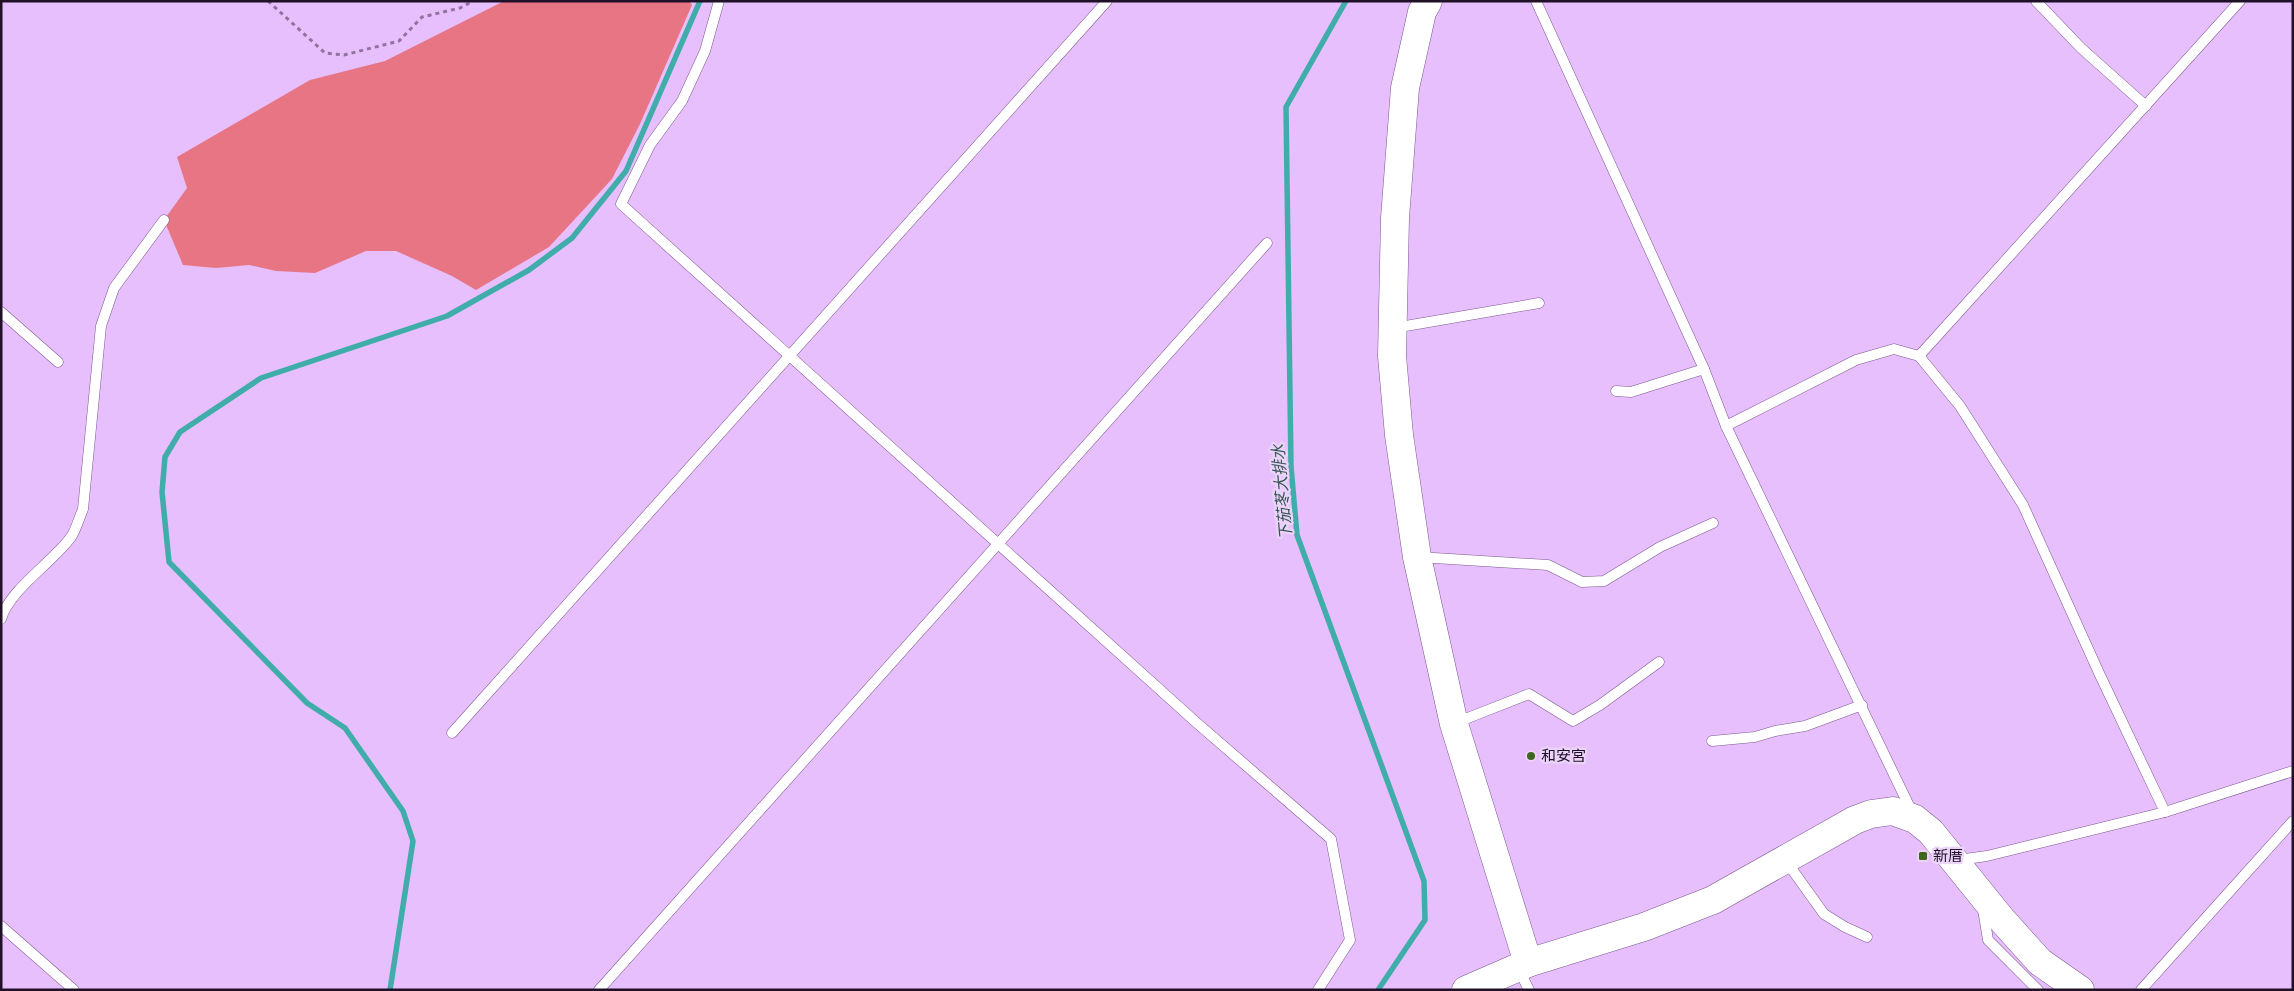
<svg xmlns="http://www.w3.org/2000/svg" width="2294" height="991" font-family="'Roboto Condensed','Noto Sans TC',sans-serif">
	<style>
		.green { fill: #e87584 }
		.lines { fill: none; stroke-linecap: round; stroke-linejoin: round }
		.stream { stroke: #40adaa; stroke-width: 5.5 }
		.lane-casing { stroke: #7c5890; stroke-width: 11 }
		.secondary-casing { stroke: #7c5890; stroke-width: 29 }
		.path { stroke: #90739f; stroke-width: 3; stroke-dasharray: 4 4; stroke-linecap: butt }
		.lane { stroke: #fff; stroke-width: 10 }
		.secondary { stroke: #fff; stroke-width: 28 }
		.poi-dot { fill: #3f651e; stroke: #ebd3f9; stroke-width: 2 }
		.labels { text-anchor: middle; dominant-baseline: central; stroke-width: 4.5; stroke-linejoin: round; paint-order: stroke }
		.poi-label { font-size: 15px; fill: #201128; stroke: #ebd3f9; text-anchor: start }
		.water-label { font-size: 16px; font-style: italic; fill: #355655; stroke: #ebd3f9 }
	</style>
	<rect width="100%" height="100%" fill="#e7bffd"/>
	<path class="green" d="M 504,1 L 689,1 L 692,5 L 640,124 L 612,179 L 549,247 L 476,290 L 452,276 L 396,251 L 366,251 L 315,273 L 276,271 L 249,265 L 216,268 L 183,265 L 164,220 L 187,188 L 177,157 L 310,80 L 385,61 Z"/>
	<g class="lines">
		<g class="stream">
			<path d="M 1346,1 L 1286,107 L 1291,467 L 1297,535 L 1424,881 L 1425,920 L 1378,990"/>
			<path d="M 390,990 L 413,841 L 403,811 L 345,728 L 307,703 L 169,562 L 162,492 L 165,457 L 180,432 L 261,378 L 447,316 L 529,270 L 572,238 L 626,171 L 700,1"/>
		</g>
		<g class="lane-casing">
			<g id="lane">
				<path d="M 719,1 L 705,51 L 682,101 L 650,145 L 621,204 L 1198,724 L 1331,839 L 1350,940 L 1318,990"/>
				<path d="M 1536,1 L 1704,369 L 1726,426 L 1912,812"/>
				<path d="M 2036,1 L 2081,48 L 2146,106"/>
				<path d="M 1,312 L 58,362"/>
				<path d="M 1394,328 L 1539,303"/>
				<path d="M 1919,356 L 2240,1"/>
				<path d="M 1616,391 L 1631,392 L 1704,369"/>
				<path d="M 1726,426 L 1856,360 L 1894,349 L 1919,356 L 1960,406 L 2023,505 L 2099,673 L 2165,812"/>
				<path d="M 1418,557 L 1548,565 L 1582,582 L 1604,581 L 1660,547 L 1713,523"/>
				<path d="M 1,619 C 10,589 52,563 71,537 C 76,530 79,518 83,509 L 101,326 L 114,288 L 164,220"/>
				<path d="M 1455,723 L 1529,694 L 1573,721 L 1600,705 L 1659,662"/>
				<path d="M 452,733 L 1107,1"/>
				<path d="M 1712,741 L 1755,737 L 1775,731 L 1805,726 L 1862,705"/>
				<path d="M 1958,860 L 1987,856 L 2165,812 L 2293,771"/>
				<path d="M 1786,861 L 1824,914 L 1845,927 L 1867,937"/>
				<path d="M 1983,909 L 1988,940 L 2038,990"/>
				<path d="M 1,926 L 74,990"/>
				<path d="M 1518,968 L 1529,990"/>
				<path d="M 599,990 L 1267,243"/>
				<path d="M 2141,990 L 2293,821"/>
			</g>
		</g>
		<g class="secondary-casing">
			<g id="secondary">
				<path d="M 1428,1 L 1422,12 L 1405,88 L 1395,218 L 1392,356 L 1399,435 L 1417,557 L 1454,724 L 1528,963"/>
				<path d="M 1466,990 L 1528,963 L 1644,927 L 1713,900 L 1855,820 L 1871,814 L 1893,811 L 1915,819 L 1931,832 L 2003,921 L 2040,962 L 2080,990"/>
			</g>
		</g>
		<path class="path" d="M 268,1 L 325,53 L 344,55 L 399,41 L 422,17 L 460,8 L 473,1"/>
		<use href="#lane" class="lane"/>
		<use href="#secondary" class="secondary"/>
	</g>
	<g class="poi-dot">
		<circle cx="1531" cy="756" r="5"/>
		<rect x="1918" y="851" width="10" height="10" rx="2.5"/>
	</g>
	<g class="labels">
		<g class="poi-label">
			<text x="1541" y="756">和安宮</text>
			<text x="1933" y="856">新厝</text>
		</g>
		<g class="water-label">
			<text transform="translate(1282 492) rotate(-95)">下茄苳大排水</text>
		</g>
	</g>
	<rect width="2294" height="991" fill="none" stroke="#201128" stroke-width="5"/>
</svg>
